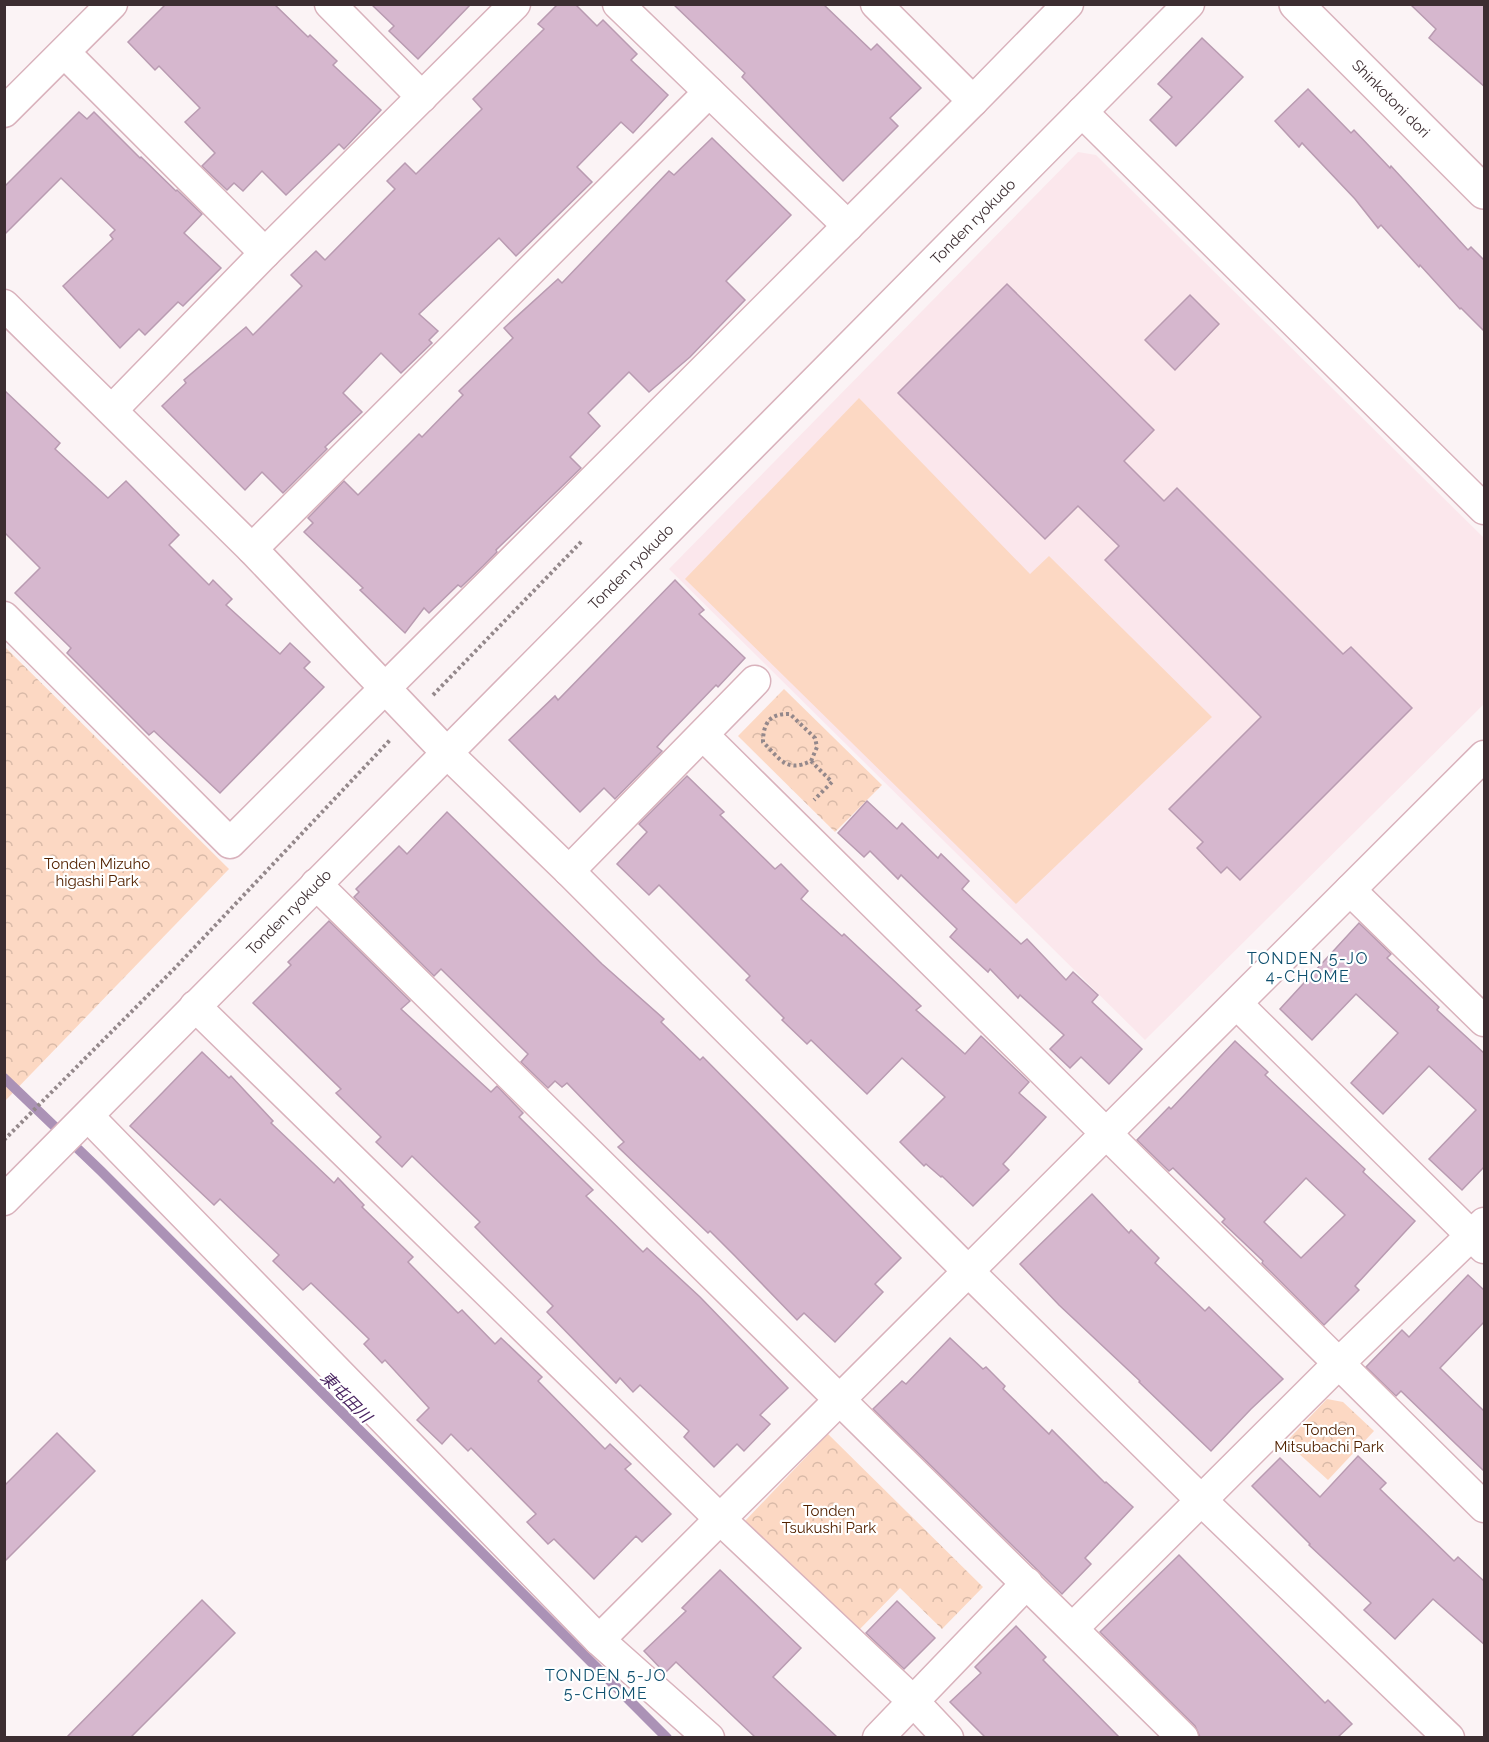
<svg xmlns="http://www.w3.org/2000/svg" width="1489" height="1742" font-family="Raleway,'Noto Sans JP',sans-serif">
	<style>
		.built { fill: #fbe7ec }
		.park { fill: url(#park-crowns) }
		.pitch { fill: #fcd8c3 }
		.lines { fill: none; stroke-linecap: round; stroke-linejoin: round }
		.stream { stroke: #ab92b6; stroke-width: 10 }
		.building { fill: #d6b7ce; stroke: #b99bb1; stroke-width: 1.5; fill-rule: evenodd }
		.street-casing { stroke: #d9b2bc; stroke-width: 33 }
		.secondary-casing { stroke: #d9b2bc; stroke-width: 36 }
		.path { stroke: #94888b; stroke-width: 4; stroke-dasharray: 3 3; stroke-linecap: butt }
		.street { stroke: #fff; stroke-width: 30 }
		.secondary { stroke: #fff; stroke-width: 33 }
		.labels { text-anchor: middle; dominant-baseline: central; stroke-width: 4.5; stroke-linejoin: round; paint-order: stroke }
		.street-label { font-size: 15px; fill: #3c2d31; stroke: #fff }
		.park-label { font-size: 15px; fill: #522200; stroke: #fff }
		.neighbourhood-label { font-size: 16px; letter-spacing: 1.5px; fill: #0f506f; stroke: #fff }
		.water-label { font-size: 16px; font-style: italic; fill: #4a2561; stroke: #fff }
	</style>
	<defs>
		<pattern id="park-crowns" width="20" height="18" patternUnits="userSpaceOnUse" patternTransform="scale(1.5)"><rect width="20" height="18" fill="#fcd8c3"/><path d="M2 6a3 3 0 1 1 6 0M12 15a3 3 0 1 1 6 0" fill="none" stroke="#d9baa8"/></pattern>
	</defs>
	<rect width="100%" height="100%" fill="#fbf3f5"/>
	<path class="built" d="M 1078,152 L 1096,155 L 1484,538 L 1484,704 L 1145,1040 L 669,569 Z"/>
	<g class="park">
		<path d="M 5,647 L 229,869 L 5,1101 L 4,1101 Z"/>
		<path d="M 784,689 L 882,785 L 835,832 L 738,736 Z"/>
		<path d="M 1327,1399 L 1343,1402 L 1374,1431 L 1328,1480 L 1286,1442 Z"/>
		<path d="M 828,1434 L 983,1587 L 942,1629 L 900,1588 L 859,1630 L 745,1521 Z"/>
	</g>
	<path class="pitch" d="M 859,398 L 1030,574 L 1049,556 L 1212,717 L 1016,904 L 685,579 Z"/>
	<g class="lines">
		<path class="stream" d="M 4,1078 L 101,1171 L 667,1738"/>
	</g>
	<g class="building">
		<path d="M 166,4 L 274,4 L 308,37 L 310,35 L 337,61 L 333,65 L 381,110 L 344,149 L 339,144 L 286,195 L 262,171 L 243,191 L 234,183 L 227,190 L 202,166 L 215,153 L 185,122 L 200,108 L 159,66 L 155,70 L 128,42 Z"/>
		<path d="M 371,4 L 471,4 L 418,59 L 389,31 L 394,26 Z"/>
		<path d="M 558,4 L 575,4 L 597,26 L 603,20 L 637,54 L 631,60 L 668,95 L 633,133 L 621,122 L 577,167 L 592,182 L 516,256 L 499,238 L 419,314 L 438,331 L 429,340 L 432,343 L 401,373 L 381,353 L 343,393 L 362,412 L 325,447 L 327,449 L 283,493 L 262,472 L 245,490 L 162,406 L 186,383 L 184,380 L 246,327 L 253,335 L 302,286 L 291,275 L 316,251 L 325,260 L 395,189 L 387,181 L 405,163 L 416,174 L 482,109 L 473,99 L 544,29 L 538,24 Z"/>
		<path d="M 673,4 L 823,4 L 871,50 L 877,44 L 921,88 L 890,118 L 898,126 L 843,181 L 742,77 L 745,73 Z"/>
		<path d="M 1410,4 L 1485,4 L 1485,87 L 1429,38 L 1436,29 Z"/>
		<path d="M 1202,38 L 1243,77 L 1176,146 L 1150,120 L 1172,97 L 1158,84 Z"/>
		<path d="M 1308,89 L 1351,133 L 1354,130 L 1390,168 L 1391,166 L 1468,250 L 1471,247 L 1485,261 L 1485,332 L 1461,308 L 1460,309 L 1420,265 L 1419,267 L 1381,225 L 1378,228 L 1355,199 L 1302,143 L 1299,147 L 1275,121 Z"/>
		<path d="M 79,112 L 87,119 L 94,112 L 140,158 L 141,157 L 176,191 L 177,190 L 202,214 L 184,233 L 221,268 L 183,306 L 178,302 L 145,335 L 139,329 L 120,348 L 63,286 L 113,239 L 110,235 L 115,230 L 61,178 L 4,235 L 4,187 Z"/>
		<path d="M 712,138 L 791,215 L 726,281 L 745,300 L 690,357 L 649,392 L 629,372 L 588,413 L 600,426 L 570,457 L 581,468 L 496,550 L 497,552 L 483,566 L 461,587 L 458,585 L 429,613 L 424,608 L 405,633 L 360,590 L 363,588 L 304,532 L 313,523 L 308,518 L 344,481 L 358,495 L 419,434 L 422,437 L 463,395 L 459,391 L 513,338 L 504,328 L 558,279 L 562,283 L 669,171 L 674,175 Z"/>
		<path d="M 1007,284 L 1154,430 L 1124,461 L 1164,501 L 1177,488 L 1343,654 L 1351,647 L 1412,708 L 1240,880 L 1227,867 L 1221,873 L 1197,848 L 1203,842 L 1169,809 L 1261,717 L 1105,560 L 1119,546 L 1078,506 L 1045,539 L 898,393 Z"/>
		<path d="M 1190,295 L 1219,324 L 1175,370 L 1145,340 Z"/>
		<path d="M 4,390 L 60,443 L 55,449 L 108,498 L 126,481 L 179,535 L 169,545 L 209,585 L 213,580 L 232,599 L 226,605 L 280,654 L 290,643 L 310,662 L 304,668 L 324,687 L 220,793 L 154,731 L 149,735 L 67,653 L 71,648 L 15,593 L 40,568 L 4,532 Z"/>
		<path d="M 675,580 L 704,610 L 699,614 L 745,658 L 718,687 L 716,685 L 665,738 L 657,747 L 662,751 L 615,799 L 604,788 L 580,812 L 509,740 L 555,696 L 558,700 Z"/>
		<path d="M 687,776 L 724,812 L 720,815 L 775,869 L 781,864 L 808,891 L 801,899 L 842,936 L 844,934 L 921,1006 L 916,1010 L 965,1054 L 981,1036 L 1029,1082 L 1019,1093 L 1046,1117 L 1003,1164 L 1009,1170 L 973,1206 L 942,1176 L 941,1177 L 926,1164 L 924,1166 L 900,1142 L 945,1097 L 902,1058 L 867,1094 L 811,1040 L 807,1044 L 782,1020 L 784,1018 L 746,980 L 750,976 L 659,885 L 649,895 L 617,864 L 647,832 L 639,824 Z"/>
		<path d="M 867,801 L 897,829 L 902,823 L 938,858 L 941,854 L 969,881 L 962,889 L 1021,944 L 1027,939 L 1066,980 L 1073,972 L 1098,995 L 1092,1002 L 1142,1049 L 1109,1084 L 1081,1057 L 1070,1068 L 1050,1049 L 1064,1035 L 1020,995 L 1018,998 L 990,969 L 988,972 L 950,937 L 957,929 L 901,875 L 898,879 L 870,851 L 864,857 L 838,833 Z"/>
		<path d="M 447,812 L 602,964 L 664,1019 L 661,1022 L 700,1060 L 703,1057 L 901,1258 L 875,1284 L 883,1292 L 835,1342 L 804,1313 L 797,1320 L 735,1256 L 710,1231 L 708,1233 L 618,1147 L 624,1142 L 567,1083 L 562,1087 L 555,1081 L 548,1088 L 521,1062 L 528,1054 L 441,969 L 434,976 L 354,897 L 359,892 L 356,889 L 399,846 L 407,854 Z"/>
		<path d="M 329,921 L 410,1001 L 401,1009 L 491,1092 L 497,1086 L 523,1113 L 519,1117 L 593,1190 L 586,1196 L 643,1252 L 647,1248 L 700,1297 L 788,1388 L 760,1415 L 770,1424 L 744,1451 L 737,1444 L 714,1467 L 684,1437 L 689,1431 L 640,1385 L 633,1392 L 620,1378 L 616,1383 L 547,1312 L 553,1306 L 475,1227 L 480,1222 L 412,1156 L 402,1167 L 376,1142 L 381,1137 L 336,1093 L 341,1089 L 253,1003 L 291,965 L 288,962 Z"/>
		<path d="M 1359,923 L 1391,954 L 1387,958 L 1439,1007 L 1437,1010 L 1485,1054 L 1485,1166 L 1462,1190 L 1429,1159 L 1476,1110 L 1429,1066 L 1383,1114 L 1351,1083 L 1398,1033 L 1356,994 L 1312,1040 L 1280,1009 Z"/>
		<path d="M 1235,1041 L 1268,1072 L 1265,1075 L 1365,1169 L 1363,1172 L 1415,1221 L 1355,1286 L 1359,1290 L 1324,1325 L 1262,1263 L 1263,1261 L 1222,1222 L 1225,1219 L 1173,1168 L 1169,1171 L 1137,1140 L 1169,1107 L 1171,1109 ZM 1306,1178 L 1345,1215 L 1301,1258 L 1264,1222 Z"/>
		<path d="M 202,1052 L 229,1078 L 231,1076 L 273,1121 L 271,1123 L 334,1183 L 338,1178 L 364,1205 L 362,1207 L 413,1257 L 408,1262 L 458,1313 L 462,1310 L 495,1344 L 501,1338 L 542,1377 L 538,1381 L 605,1449 L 610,1444 L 631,1464 L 625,1469 L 671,1514 L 642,1542 L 636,1536 L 594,1579 L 554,1539 L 548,1544 L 527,1522 L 536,1514 L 471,1448 L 468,1451 L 451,1434 L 442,1444 L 417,1420 L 429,1408 L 385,1360 L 382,1363 L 364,1344 L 369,1339 L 311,1283 L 303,1290 L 273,1261 L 279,1255 L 220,1199 L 214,1205 L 130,1126 Z"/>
		<path d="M 1092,1194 L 1129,1233 L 1131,1230 L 1159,1258 L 1155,1263 L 1205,1311 L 1209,1307 L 1283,1379 L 1251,1409 L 1211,1451 L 1139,1382 L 1140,1381 L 1059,1305 L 1020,1264 Z"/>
		<path d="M 1468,1275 L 1485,1291 L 1485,1321 L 1440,1368 L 1485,1412 L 1485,1472 L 1401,1391 L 1396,1396 L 1366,1367 L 1402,1330 L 1409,1337 Z"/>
		<path d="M 950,1338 L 983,1369 L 986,1367 L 1005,1386 L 1003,1389 L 1049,1434 L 1052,1430 L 1105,1483 L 1106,1482 L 1133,1507 L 1085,1558 L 1091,1564 L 1062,1594 L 873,1409 L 902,1381 L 906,1384 Z"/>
		<path d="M 57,1433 L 95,1471 L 4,1562 L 4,1486 Z"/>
		<path d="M 1358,1456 L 1386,1483 L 1380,1489 L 1454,1561 L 1458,1557 L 1485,1582 L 1485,1645 L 1433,1599 L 1395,1639 L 1364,1610 L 1371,1603 L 1309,1545 L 1310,1544 L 1252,1486 L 1280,1458 L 1320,1497 Z"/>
		<path d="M 1179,1555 L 1325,1703 L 1328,1700 L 1352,1724 L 1338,1737 L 1200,1737 L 1195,1726 L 1100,1632 Z"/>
		<path d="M 720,1570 L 801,1648 L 773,1677 L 837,1737 L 755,1737 L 676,1662 L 665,1673 L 644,1651 L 686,1611 L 682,1608 Z"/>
		<path d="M 202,1600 L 235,1633 L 131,1737 L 67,1737 Z"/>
		<path d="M 897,1601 L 935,1638 L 904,1669 L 866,1633 Z"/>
		<path d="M 1016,1626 L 1046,1657 L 1043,1660 L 1119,1737 L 985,1737 L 950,1702 L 981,1673 L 975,1667 Z"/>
	</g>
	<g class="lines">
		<g class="street-casing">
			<g id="street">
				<path d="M 330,4 L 422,97"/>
				<path d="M 618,4 L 848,226"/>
				<path d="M 876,4 L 973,101 L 1068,4"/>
				<path d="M 65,53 L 265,253"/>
				<path d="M 4,112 L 112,4"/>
				<path d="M 1082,112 L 1484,509"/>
				<path d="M 4,305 L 252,549 L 447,753 L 569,871 L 968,1271 L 1201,1500 L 1449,1738"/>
				<path d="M 112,410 L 265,253 L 515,4"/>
				<path d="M 252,549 L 709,92"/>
				<path d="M 4,617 L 230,843 L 973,101"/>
				<path d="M 703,735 L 1484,1507"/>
				<path d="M 569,871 L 755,681"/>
				<path d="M 316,884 L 1183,1738"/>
				<path d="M 1350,890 L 1484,1021"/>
				<path d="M 1237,1004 L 1484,1248"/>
				<path d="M 195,1006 L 720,1519 L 914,1702 L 948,1738"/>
				<path d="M 88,1116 L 599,1640 L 709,1738"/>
				<path id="s1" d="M 4,1200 L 1189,4"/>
				<path d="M 1073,1628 L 1339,1363 L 1484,1223"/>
				<path d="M 599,1640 L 1484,756"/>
				<path d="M 878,1738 L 1027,1583"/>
			</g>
		</g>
		<g class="secondary-casing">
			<g id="secondary">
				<path id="s2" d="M 1296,4 L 1484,192"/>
			</g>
		</g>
		<g class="path">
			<path d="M 433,695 L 583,540"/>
			<path d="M 811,761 L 817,747 L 815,738 L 790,714 C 770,713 763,723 763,742 C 780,759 786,773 811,761 L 832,782 L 814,800"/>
			<path d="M 4,1140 L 175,968 L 391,739"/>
		</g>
		<use href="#street" class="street"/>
		<use href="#secondary" class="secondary"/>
	</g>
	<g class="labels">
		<g class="street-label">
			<text stroke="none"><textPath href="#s2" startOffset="134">Shinkotoni dori</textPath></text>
			<text stroke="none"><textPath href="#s1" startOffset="1377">Tonden ryokudo</textPath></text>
			<text stroke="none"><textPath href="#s1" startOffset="891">Tonden ryokudo</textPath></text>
			<text stroke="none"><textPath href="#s1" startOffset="405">Tonden ryokudo</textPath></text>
		</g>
		<g class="park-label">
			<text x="97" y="864">Tonden Mizuho<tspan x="97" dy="17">higashi Park</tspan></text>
			<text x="1329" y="1430">Tonden<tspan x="1329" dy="17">Mitsubachi Park</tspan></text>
			<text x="829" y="1511">Tonden<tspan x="829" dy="17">Tsukushi Park</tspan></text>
		</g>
		<g class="neighbourhood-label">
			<text x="1308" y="958">TONDEN 5-JO<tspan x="1308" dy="18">4-CHOME</tspan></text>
			<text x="606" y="1675">TONDEN 5-JO<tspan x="606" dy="18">5-CHOME</tspan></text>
		</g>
		<g class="water-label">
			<text transform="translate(346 1397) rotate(45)">東屯田川</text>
		</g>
	</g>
	<rect width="1489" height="1742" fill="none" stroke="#3c2d31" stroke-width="12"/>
</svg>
